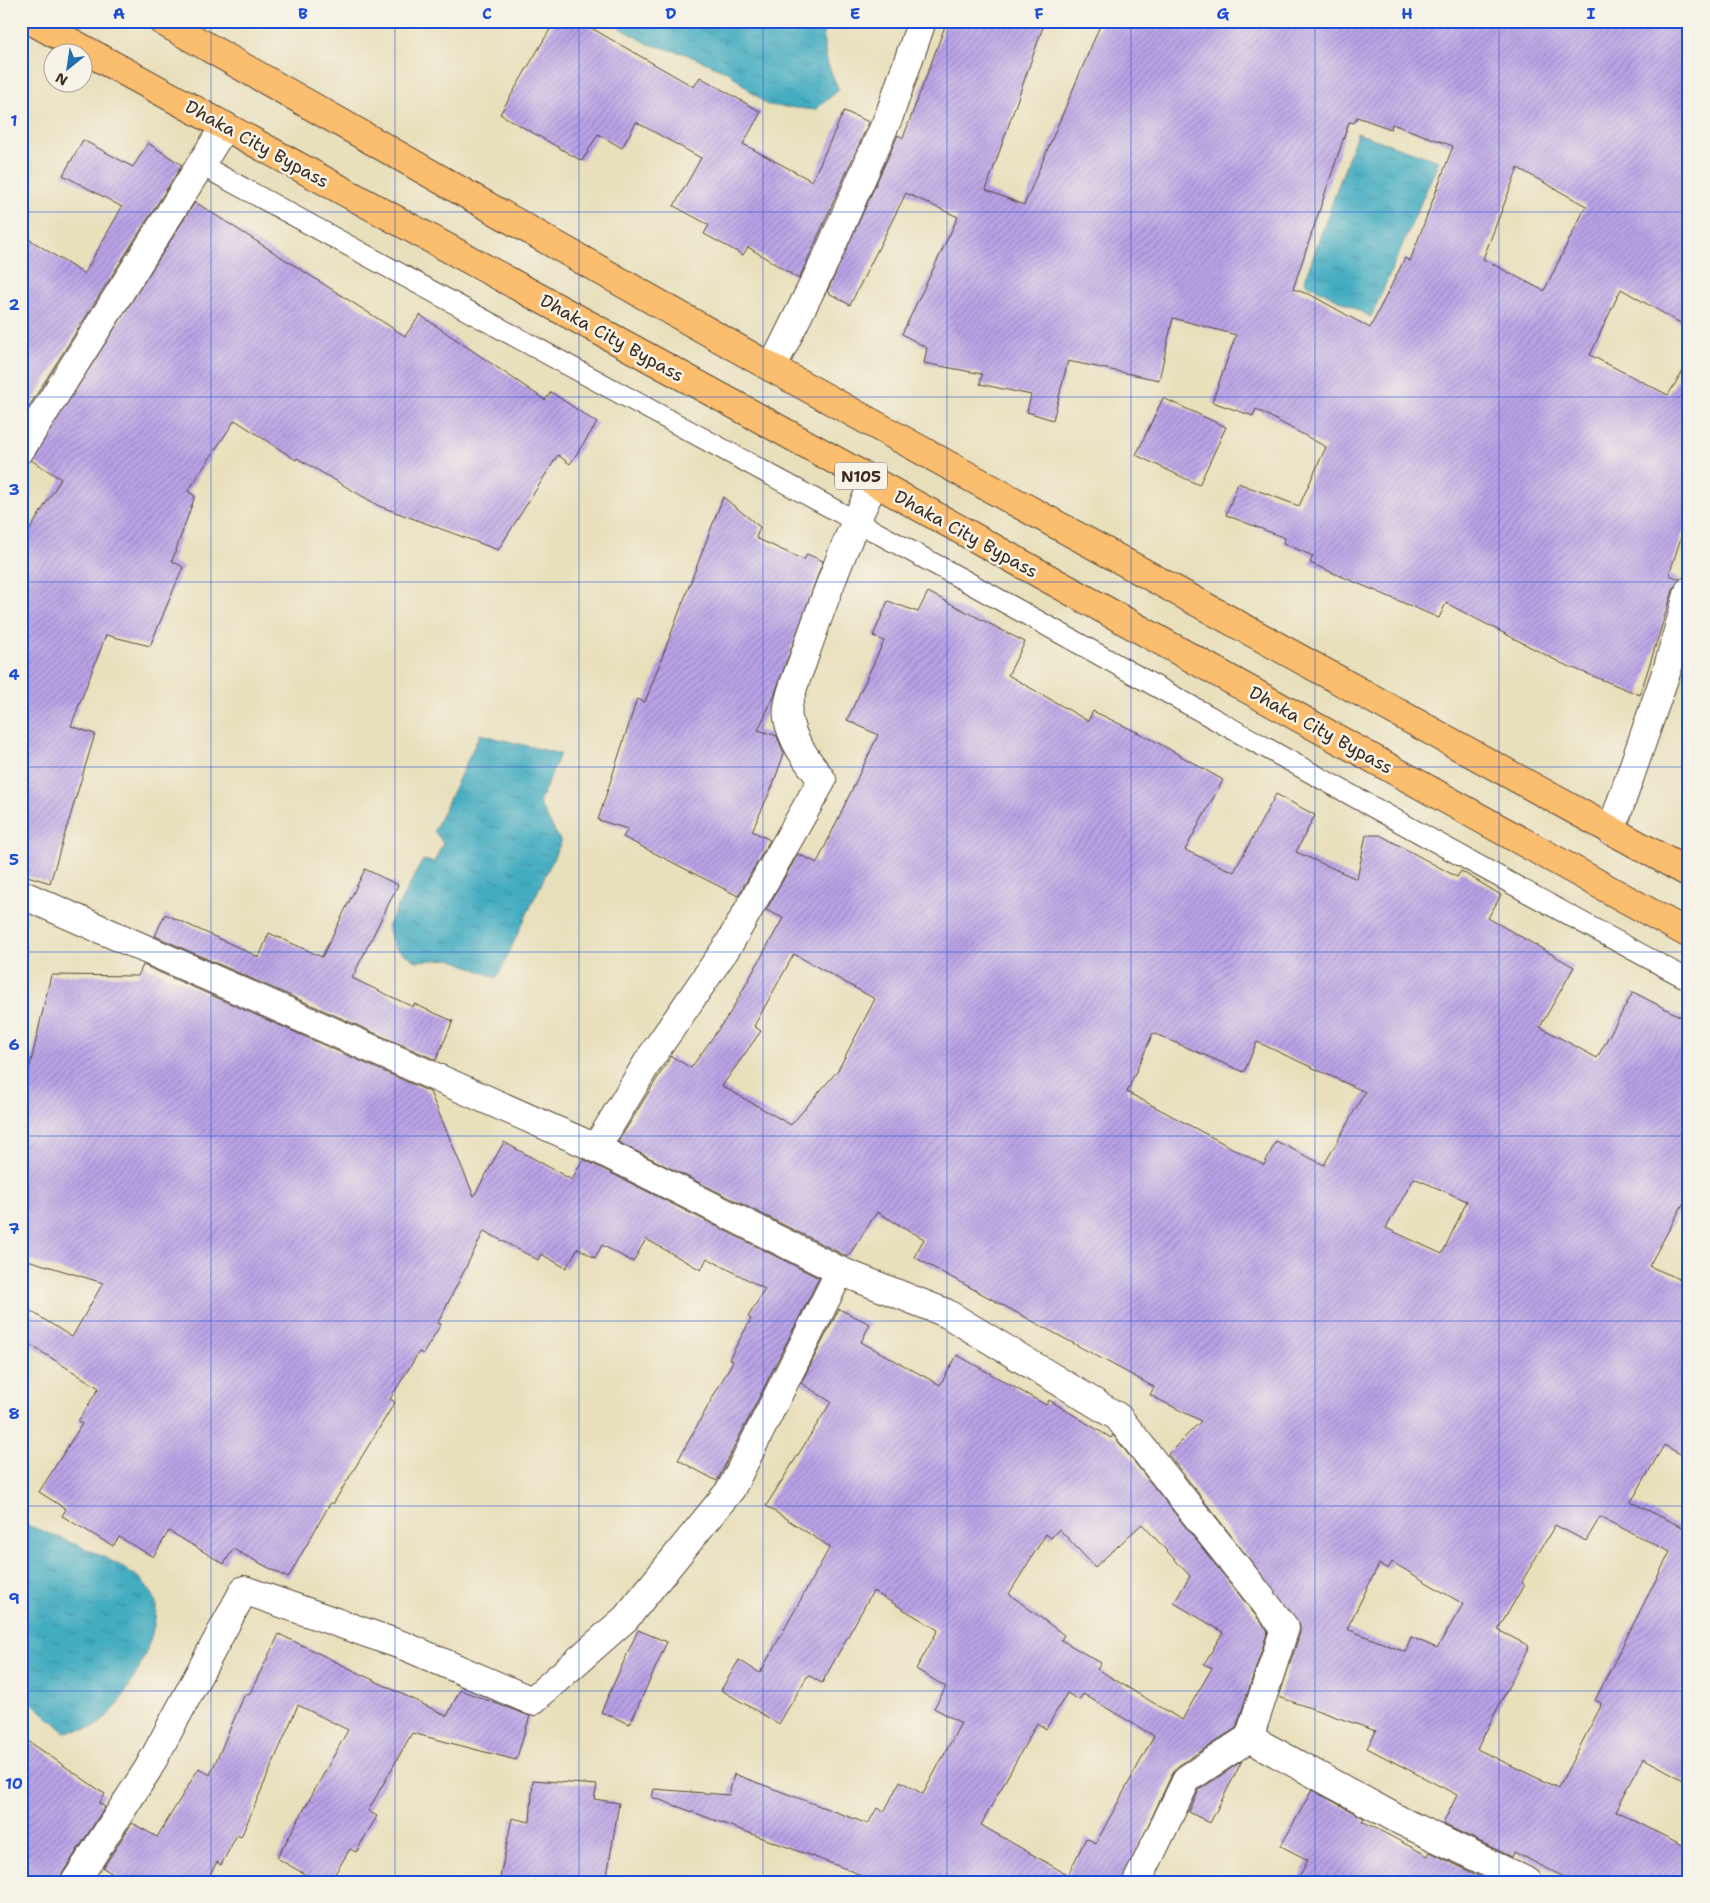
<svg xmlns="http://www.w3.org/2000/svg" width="1710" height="1903" font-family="'Shantell Sans',sans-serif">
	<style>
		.water { fill: url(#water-ripples); stroke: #3e6b70 }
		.building { fill: url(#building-hatch); fill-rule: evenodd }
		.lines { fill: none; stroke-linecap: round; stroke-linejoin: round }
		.service-casing { stroke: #554536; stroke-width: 22 }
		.minor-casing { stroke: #554536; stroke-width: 30 }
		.trunk-casing { stroke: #554536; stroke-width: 30 }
		.service { stroke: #fff; stroke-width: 20 }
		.minor { stroke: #fff; stroke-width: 28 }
		.trunk { stroke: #fbbd6e; stroke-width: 28 }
		.grid { fill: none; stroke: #1d4ed8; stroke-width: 1; stroke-opacity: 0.55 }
		.labels { text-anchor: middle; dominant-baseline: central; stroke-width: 5; stroke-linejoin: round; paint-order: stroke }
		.shield { fill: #f7f3e8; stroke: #73665b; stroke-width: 1 }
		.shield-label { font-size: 16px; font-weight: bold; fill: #3b2a1e }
		.street-label { font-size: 18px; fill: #3b2a1e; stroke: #f7f3e8 }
		.neatline { fill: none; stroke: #1d4ed8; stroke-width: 2 }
		.grid-label { font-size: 16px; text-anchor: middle; font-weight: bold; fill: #1d4ed8 }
	</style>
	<defs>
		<pattern id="water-ripples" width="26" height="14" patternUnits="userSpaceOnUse" patternTransform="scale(1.25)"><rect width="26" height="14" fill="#42acc1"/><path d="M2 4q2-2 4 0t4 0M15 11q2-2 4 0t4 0" fill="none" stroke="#388c9c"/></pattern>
		<pattern id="building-hatch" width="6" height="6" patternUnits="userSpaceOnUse" patternTransform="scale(1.25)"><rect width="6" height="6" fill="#b9a3e8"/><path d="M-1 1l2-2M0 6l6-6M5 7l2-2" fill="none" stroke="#9885bb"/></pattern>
	</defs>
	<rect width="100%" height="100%" fill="#f7f3e8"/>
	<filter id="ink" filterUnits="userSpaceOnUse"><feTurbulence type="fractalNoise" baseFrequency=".02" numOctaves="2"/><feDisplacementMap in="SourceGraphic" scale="10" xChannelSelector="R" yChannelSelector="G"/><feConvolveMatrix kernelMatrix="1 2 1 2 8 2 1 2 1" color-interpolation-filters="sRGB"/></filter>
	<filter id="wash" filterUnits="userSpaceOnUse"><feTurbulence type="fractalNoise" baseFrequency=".0096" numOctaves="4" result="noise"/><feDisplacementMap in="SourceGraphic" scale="20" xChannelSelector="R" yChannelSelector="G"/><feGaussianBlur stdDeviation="1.12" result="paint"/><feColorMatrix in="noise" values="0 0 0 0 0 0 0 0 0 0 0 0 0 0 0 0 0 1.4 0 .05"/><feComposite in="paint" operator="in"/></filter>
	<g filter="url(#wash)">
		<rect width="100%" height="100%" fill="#e8dfbb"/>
		<g class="water">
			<path d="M 611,21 L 822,21 L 826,60 L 839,90 L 815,110 L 767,105 L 728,72 L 685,54 L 649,44 L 611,23 Z"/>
			<path d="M 1357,133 L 1439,161 L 1371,317 L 1304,282 Z"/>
			<path d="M 480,734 L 560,754 L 539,803 L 561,842 L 497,978 L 451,959 L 416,961 L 395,948 L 387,926 L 423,860 L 434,862 L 443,843 L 434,831 Z"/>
			<path d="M 24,1524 C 50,1534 131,1564 145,1584 C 149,1589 156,1598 156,1604 C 158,1638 126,1704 99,1724 C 91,1730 75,1730 65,1732 L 21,1693 L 21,1525 Z"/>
		</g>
		<g id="blocks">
			<g class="building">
				<path d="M 555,21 L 579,21 L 694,87 L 700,77 L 761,112 L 743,144 L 812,181 L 844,111 L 869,122 L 799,279 L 748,247 L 743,255 L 704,234 L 709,225 L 674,206 L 701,158 L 636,122 L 622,148 L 598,134 L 582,161 L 500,114 Z"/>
				<path d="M 947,21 L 1045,21 L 986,190 L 1024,205 L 1102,21 L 1689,21 L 1689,328 L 1621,289 L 1590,355 L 1668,395 L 1689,361 L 1689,513 L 1669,575 L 1680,579 L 1674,587 L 1640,695 L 1563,664 L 1446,603 L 1439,618 L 1310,563 L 1313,556 L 1283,543 L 1285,538 L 1226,515 L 1238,483 L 1299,506 L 1326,447 L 1256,409 L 1253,416 L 1212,402 L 1236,335 L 1173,318 L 1159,380 L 1068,361 L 1053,420 L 1027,412 L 1031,395 L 980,384 L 982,374 L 924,363 L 927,348 L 902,334 L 958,217 L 906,193 L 850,305 L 827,292 L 898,135 L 903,138 ZM 1357,117 L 1391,129 L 1392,124 L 1453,146 L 1410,261 L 1405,258 L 1370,328 L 1311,295 L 1293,289 L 1349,122 L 1354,123 ZM 1518,168 L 1586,206 L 1544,291 L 1483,259 Z"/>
				<path d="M 83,140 L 133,167 L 148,143 L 182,165 L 21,419 L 21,234 L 84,274 L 122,207 L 63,175 Z"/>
				<path d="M 195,202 L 405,336 L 420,315 L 545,400 L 551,392 L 597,423 L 570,464 L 558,455 L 498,550 L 379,506 L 297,458 L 296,460 L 235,420 L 188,491 L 195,496 L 172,561 L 183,567 L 150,646 L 106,635 L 71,726 L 95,734 L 50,883 L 21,874 L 21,544 L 61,479 L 31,460 Z"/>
				<path d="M 1163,398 L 1226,427 L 1199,485 L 1136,455 Z"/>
				<path d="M 723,497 L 760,527 L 756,538 L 804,560 L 807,554 L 823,561 L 774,696 L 758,730 L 777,736 L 784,753 L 773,785 L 752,831 L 770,840 L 738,896 L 623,837 L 628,829 L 598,820 L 637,699 L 645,702 Z"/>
				<path d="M 928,592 L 1025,642 L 1008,675 L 1088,721 L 1093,711 L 1153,740 L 1223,780 L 1185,850 L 1234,872 L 1276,794 L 1315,815 L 1296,852 L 1357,879 L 1366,835 L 1380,835 L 1457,877 L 1461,871 L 1501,895 L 1488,918 L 1574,967 L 1540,1027 L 1597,1058 L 1633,992 L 1689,1021 L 1689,1193 L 1649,1266 L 1689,1283 L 1689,1459 L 1664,1445 L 1631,1502 L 1682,1527 L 1689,1514 L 1689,1783 L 1643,1758 L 1616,1811 L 1689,1849 L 1689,1882 L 1574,1882 L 1514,1852 L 1512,1857 L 1443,1824 L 1457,1795 L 1367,1748 L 1376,1731 L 1279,1697 L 1300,1633 L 1300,1625 L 1168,1454 L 1201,1421 L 1150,1395 L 1154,1387 L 914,1257 L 924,1239 L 877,1212 L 848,1257 L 618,1142 L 671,1056 L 691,1068 L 730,1013 L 783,918 L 766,910 L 798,854 L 817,863 L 878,735 L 847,720 L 884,641 L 873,636 L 888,601 L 918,612 ZM 794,954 L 875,999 L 838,1070 L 791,1125 L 722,1086 L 761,1031 L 754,1026 ZM 1153,1033 L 1244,1072 L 1257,1042 L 1365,1092 L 1324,1165 L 1276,1141 L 1264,1165 L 1127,1092 ZM 1414,1178 L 1467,1201 L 1442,1254 L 1386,1228 ZM 1600,1517 L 1670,1552 L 1595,1700 L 1601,1703 L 1600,1708 L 1558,1788 L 1477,1749 L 1529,1646 L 1498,1630 L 1524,1585 L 1521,1583 L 1555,1525 L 1586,1541 ZM 1392,1562 L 1463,1604 L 1437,1648 L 1411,1637 L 1405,1652 L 1347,1629 L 1379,1564 L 1388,1569 Z"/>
				<path d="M 365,869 L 398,885 L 352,978 L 413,1007 L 414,1004 L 453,1021 L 436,1060 L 155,936 L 165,914 L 259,957 L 269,933 L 322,957 Z"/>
				<path d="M 143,965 L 430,1092 L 474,1196 L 504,1142 L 572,1180 L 583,1159 L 819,1278 L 717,1481 L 678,1460 L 733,1361 L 729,1359 L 751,1319 L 748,1317 L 765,1289 L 707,1258 L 701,1270 L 646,1239 L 633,1262 L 602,1245 L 595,1258 L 578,1248 L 566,1268 L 541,1254 L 538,1260 L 484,1231 L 438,1323 L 441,1324 L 423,1354 L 419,1352 L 390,1399 L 395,1402 L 333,1504 L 331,1502 L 288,1578 L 233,1549 L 224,1564 L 169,1531 L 153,1557 L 119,1537 L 113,1546 L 62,1516 L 66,1509 L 39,1492 L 82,1424 L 78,1421 L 99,1388 L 21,1339 L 21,1305 L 72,1337 L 103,1283 L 21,1258 L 21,1105 L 51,975 L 138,976 Z"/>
				<path d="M 839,1309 L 870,1324 L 861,1342 L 940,1385 L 957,1355 L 1046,1405 L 1049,1400 L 1111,1438 L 1113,1435 L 1268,1631 L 1236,1728 L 1178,1766 L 1173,1772 L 1122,1882 L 872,1882 L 852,1871 L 652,1797 L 654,1789 L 729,1795 L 734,1774 L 868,1824 L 877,1808 L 884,1812 L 900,1781 L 923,1794 L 961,1723 L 934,1708 L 946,1687 L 916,1669 L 938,1630 L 873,1591 L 822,1683 L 808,1675 L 779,1724 L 721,1690 L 739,1660 L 760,1673 L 830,1547 L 766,1506 L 831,1402 L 801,1383 ZM 1142,1524 L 1190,1576 L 1174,1603 L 1223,1632 L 1204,1664 L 1212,1668 L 1182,1720 L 1097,1669 L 1101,1663 L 1061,1640 L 1064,1635 L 1009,1594 L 1046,1534 L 1051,1538 L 1059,1529 L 1095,1567 ZM 1067,1693 L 1079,1700 L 1083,1694 L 1154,1736 L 1096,1843 L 1086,1838 L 1068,1875 L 981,1825 L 1037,1723 L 1046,1729 Z"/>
				<path d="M 638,1630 L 667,1642 L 630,1724 L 601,1712 Z"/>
				<path d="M 279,1634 L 447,1716 L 460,1690 L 530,1716 L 516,1760 L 412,1733 L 368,1811 L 377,1816 L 356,1852 L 350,1849 L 330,1882 L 318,1882 L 277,1858 L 348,1730 L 298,1705 L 241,1837 L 237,1835 L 221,1865 L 217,1862 L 206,1882 L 126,1882 L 103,1868 L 132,1823 L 157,1837 L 199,1768 L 210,1775 L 245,1694 L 249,1695 Z"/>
				<path d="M 21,1736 L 105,1794 L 99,1803 L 105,1807 L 62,1874 L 59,1882 L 21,1882 Z"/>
				<path d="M 1242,1761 L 1210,1823 L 1189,1812 L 1199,1790 Z"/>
				<path d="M 533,1780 L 597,1785 L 594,1799 L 619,1803 L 606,1882 L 499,1882 L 512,1818 L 530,1822 Z"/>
				<path d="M 1312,1790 L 1364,1818 L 1362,1821 L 1428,1856 L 1430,1852 L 1491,1882 L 1296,1882 L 1308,1860 L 1281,1846 Z"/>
			</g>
		</g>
	</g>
	<g filter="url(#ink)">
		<use href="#blocks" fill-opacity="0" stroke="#554536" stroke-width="1"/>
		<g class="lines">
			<g class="service-casing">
				<path id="service" d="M 201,165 C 447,301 696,433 942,568 C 1192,705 1438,846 1689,980"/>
			</g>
			<g class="minor-casing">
				<g id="minor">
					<path d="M 772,368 L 826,259 L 889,116 L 922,21"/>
					<path d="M 21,449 L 225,126"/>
					<path d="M 1611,831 L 1668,667 L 1689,591"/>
					<path d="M 21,894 L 596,1148 L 840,1271 L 946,1313 L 1118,1417 L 1285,1628 L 1249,1738 L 1403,1822 L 1528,1882"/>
					<path d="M 596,1148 L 649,1060 L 729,944 L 822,780 C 808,761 792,742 788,718 C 785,705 797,676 802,663 C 823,602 845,541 874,483"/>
					<path d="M 75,1882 L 148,1769 L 244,1590 L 407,1647 L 532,1701 L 626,1618 L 731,1489 L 840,1271"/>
					<path d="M 1137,1882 L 1187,1779 L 1249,1738"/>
				</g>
			</g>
			<g class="trunk-casing">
				<g id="trunk">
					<path d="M 32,21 L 750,413 L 1689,934"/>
					<path d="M 162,21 L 772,368 L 1689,873"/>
				</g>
			</g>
			<use href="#service" class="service"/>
			<use href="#minor" class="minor"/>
			<use href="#trunk" class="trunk"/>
		</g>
	</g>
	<path class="grid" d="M 211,21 L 211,1882M 395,21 L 395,1882M 579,21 L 579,1882M 763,21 L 763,1882M 947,21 L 947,1882M 1131,21 L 1131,1882M 1315,21 L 1315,1882M 1499,21 L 1499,1882M 21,212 L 1689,212M 21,397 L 1689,397M 21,582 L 1689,582M 21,767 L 1689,767M 21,952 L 1689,952M 21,1136 L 1689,1136M 21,1321 L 1689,1321M 21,1506 L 1689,1506M 21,1691 L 1689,1691"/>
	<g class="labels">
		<rect class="shield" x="835" y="462.5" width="52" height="27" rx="4"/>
		<g class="shield-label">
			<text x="861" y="476">N105</text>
		</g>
		<g class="street-label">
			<text transform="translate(257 144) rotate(29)">Dhaka City Bypass</text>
			<text transform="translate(612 338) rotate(29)">Dhaka City Bypass</text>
			<text transform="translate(966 534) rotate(29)">Dhaka City Bypass</text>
			<text transform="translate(1321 730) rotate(29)">Dhaka City Bypass</text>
		</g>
	</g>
	<rect width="1710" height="1903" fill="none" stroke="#f7f3e8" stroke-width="55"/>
	<g transform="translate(68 68) rotate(210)"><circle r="24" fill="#f7f3e8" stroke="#aca397"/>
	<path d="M0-4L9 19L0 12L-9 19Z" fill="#1f6fb2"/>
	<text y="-8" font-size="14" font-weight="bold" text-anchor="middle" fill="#3b2a1e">N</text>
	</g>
	<rect x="28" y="28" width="1654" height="1848" class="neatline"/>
	<g class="grid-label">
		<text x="119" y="19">A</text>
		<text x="303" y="19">B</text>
		<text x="487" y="19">C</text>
		<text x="671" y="19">D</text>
		<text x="855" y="19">E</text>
		<text x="1039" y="19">F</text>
		<text x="1223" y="19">G</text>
		<text x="1407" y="19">H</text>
		<text x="1591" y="19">I</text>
		<text x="14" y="126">1</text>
		<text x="14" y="310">2</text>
		<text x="14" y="495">3</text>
		<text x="14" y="680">4</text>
		<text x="14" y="865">5</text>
		<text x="14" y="1050">6</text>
		<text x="14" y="1234">7</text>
		<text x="14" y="1419">8</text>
		<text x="14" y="1604">9</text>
		<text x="14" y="1789">10</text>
	</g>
</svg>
